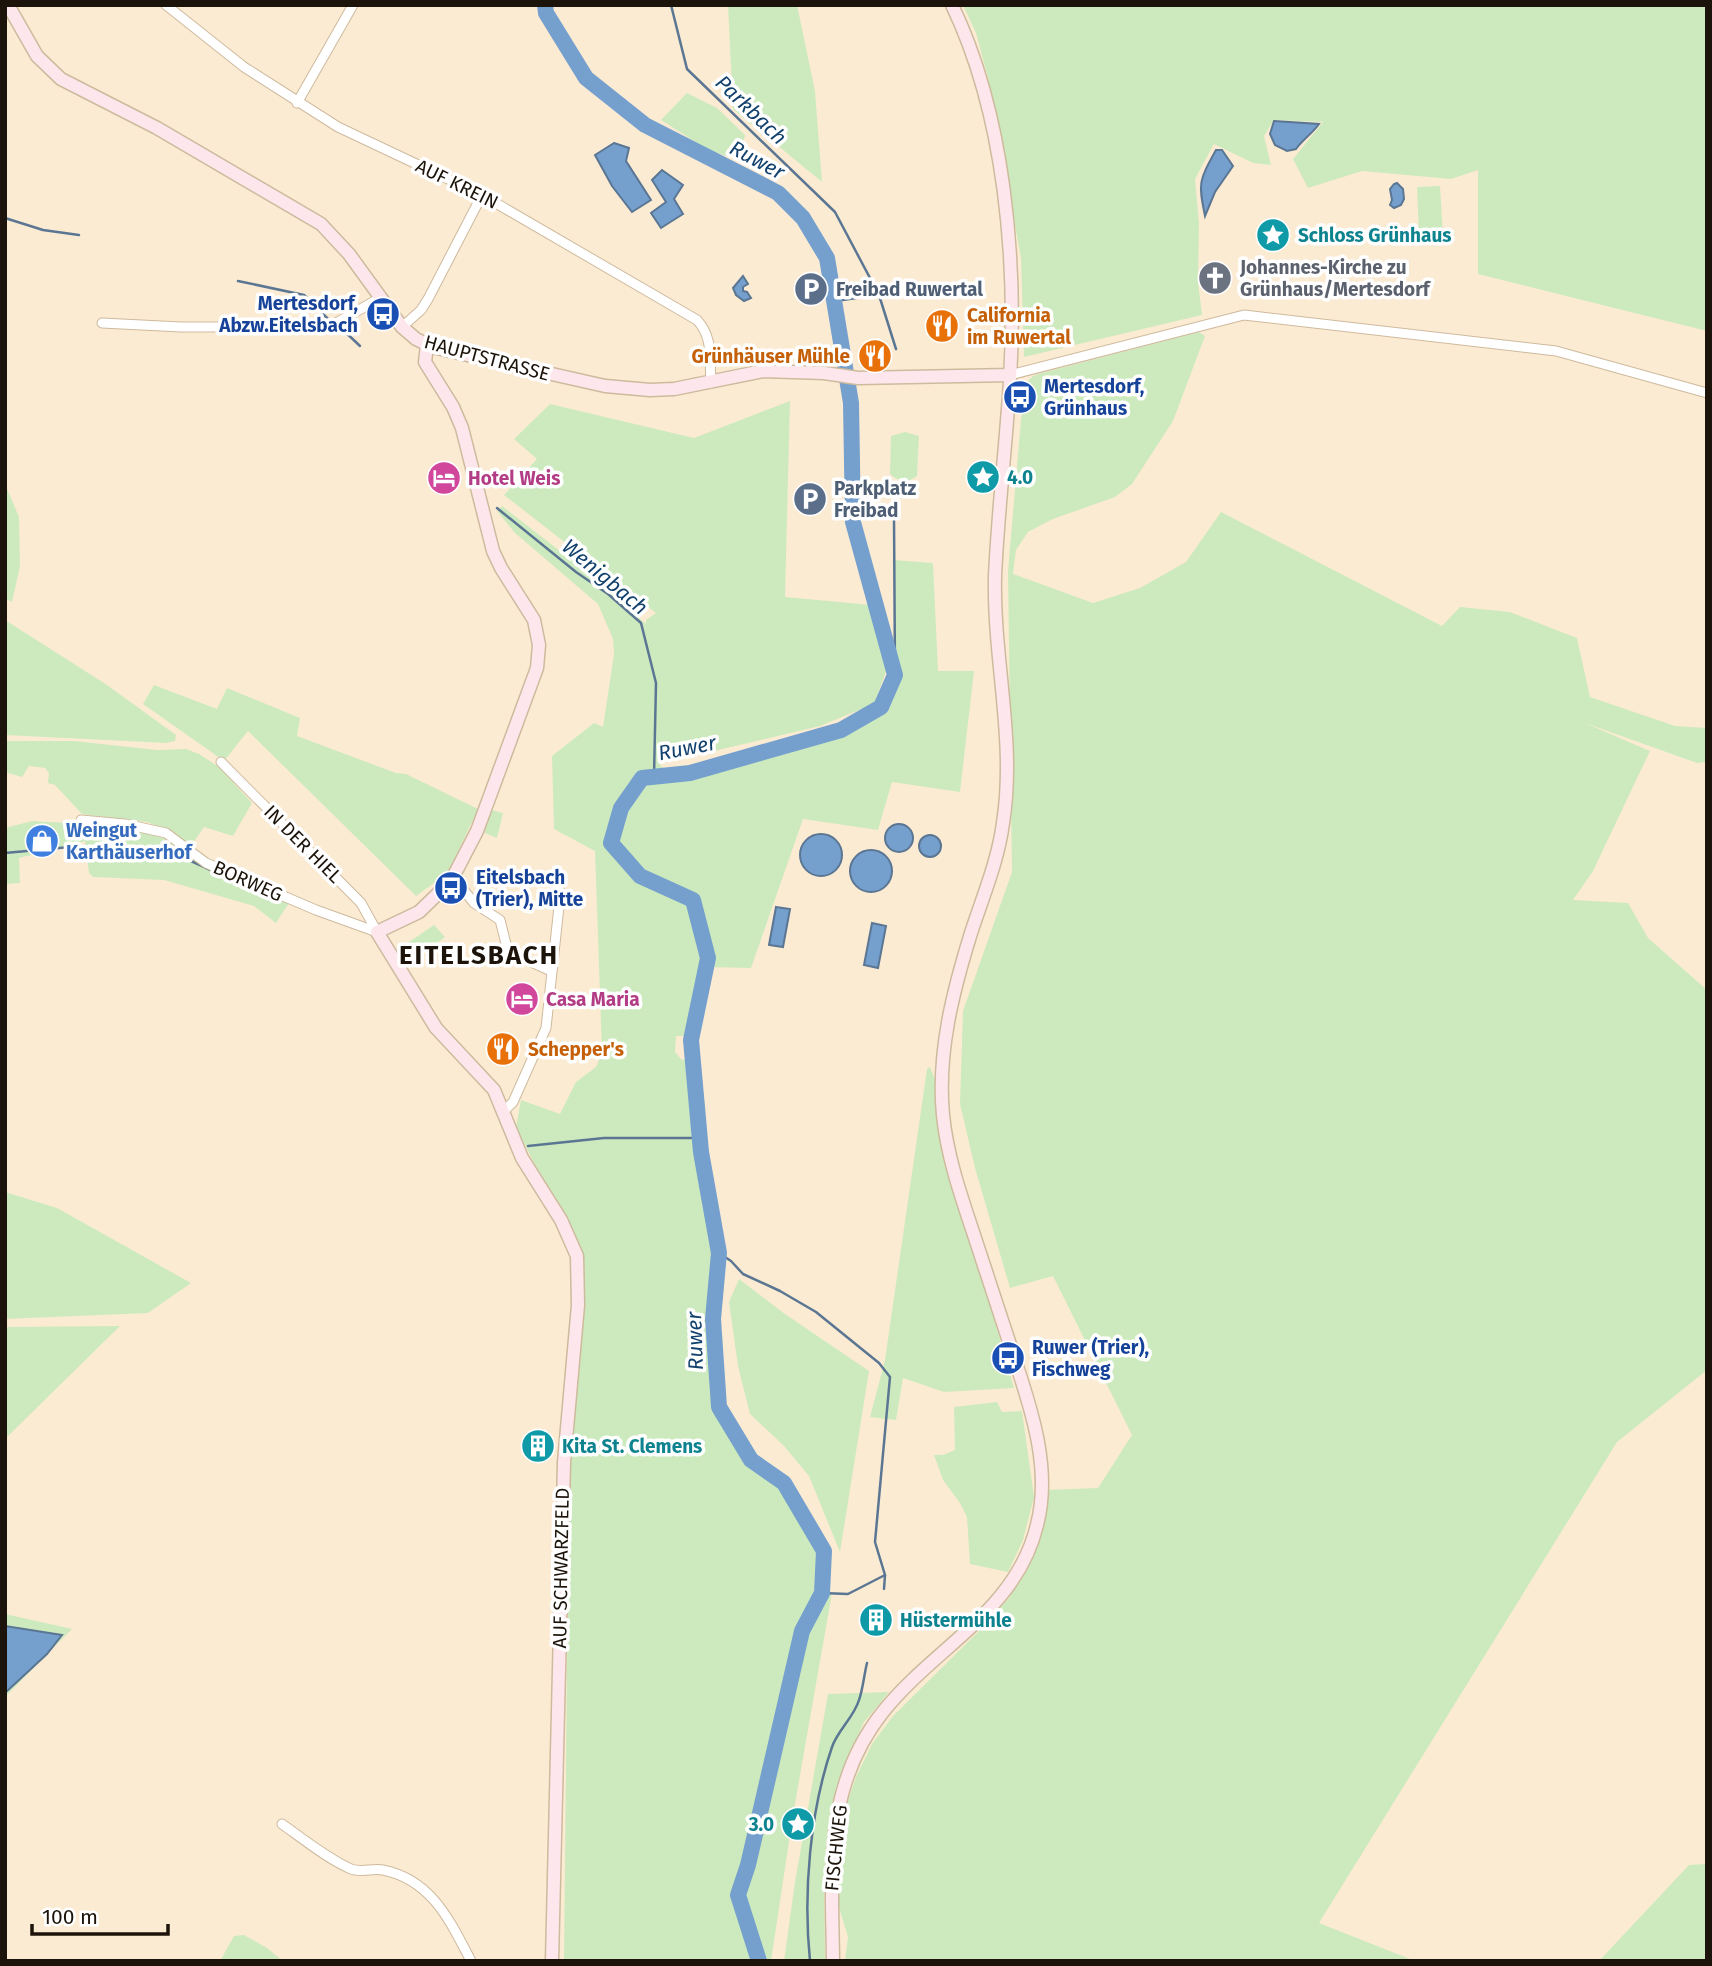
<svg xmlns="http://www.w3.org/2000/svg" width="1712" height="1966" font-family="'Fira Sans',sans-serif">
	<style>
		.green { fill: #cdeabe }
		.water { fill: #75a0ce; stroke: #5a7693; stroke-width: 2 }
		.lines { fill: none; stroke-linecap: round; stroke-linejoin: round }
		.stream { stroke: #5a7693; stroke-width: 2.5 }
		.river { stroke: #75a0ce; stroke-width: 16 }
		.street-casing { stroke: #ceba9d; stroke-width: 11 }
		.secondary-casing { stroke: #ceba9d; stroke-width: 15 }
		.street { stroke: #fff; stroke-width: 9 }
		.secondary { stroke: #fee7ec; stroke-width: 12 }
		.labels { text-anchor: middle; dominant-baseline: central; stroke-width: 7; stroke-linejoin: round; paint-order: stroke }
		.street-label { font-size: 19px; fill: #1c140a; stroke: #fff }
		.culture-label { font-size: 19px; font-weight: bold; fill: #0d838f; stroke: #fff; text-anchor: start }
		.worship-label { font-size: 19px; font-weight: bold; fill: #5b616d; stroke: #fff; text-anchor: start }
		.service-label { font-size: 19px; font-weight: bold; fill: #4e5e75; stroke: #fff; text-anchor: start }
		.transit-label { font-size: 19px; font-weight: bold; fill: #164399; stroke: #fff; text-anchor: start }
		.food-label { font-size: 19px; font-weight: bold; fill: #c56008; stroke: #fff; text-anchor: start }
		.hotel-label { font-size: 19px; font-weight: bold; fill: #b23c85; stroke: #fff; text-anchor: start }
		.shop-label { font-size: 19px; font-weight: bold; fill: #366cbe; stroke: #fff; text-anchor: start }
		.water-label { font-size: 21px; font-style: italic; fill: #12416d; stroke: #fff }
		.district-label { font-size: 26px; font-weight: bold; letter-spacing: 2px; fill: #1c140a; stroke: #fff }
	</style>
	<rect width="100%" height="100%" fill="#fcebd3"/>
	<g class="green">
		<path d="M 728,5 L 797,5 L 815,91 L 822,182 L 733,109 Z"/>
		<path d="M 963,5 L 1707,5 L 1707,331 L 1478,274 L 1478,170 L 1451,179 L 1362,171 L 1308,188 L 1293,159 L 1323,122 L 1274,120 L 1264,136 L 1271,165 L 1253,163 L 1214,144 L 1195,179 L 1199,223 L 1198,282 L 1202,315 L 1024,357 L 1021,258 L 988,78 L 976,33 Z"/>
		<path d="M 687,93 L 717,108 L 745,135 C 743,144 740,155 730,156 C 714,157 675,128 661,120 Z"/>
		<path d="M 1440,186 L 1443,235 L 1419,236 L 1417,187 Z"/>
		<path d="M 1199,332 L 1205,336 L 1173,421 L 1132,484 L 1115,497 L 1053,519 L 1028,532 L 1016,550 L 1013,574 L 1093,603 L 1140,588 L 1186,562 L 1221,512 L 1442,626 L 1460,607 L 1510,612 L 1577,638 L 1590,697 L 1675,726 L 1707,728 L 1707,762 L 1697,763 L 1585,723 L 1650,751 L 1593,871 L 1573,900 L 1628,903 L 1648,938 L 1707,990 L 1707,1370 L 1617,1442 L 1319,1923 L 1415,1961 L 845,1961 L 848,1937 L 838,1904 L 837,1870 L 842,1818 L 856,1777 L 872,1744 L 893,1716 L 977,1633 L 1010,1597 L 1031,1545 L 1043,1490 L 1098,1488 L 1132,1435 L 1053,1276 L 1010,1288 L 975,1168 L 960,1104 L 963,1011 L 1012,872 L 1008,571 L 1024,385 L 1033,376 L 1038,374 Z"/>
		<path d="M 790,401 L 785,597 L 872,605 L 887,669 L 874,704 L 820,726 L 659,764 L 671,775 L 690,773 L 841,730 L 881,707 L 895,675 L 894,560 L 933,563 L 938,671 L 974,671 L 960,792 L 892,782 L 878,830 L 803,819 L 751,968 L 706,967 L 691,1036 L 676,1036 L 675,1052 L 682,1060 L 692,1057 L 700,1138 L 719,1253 L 713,1319 L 719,1406 L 751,1460 L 784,1483 L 824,1551 L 822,1593 L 832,1593 L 793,1815 L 771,1961 L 564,1961 L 569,1469 L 584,1280 L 583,1256 L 569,1221 L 539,1173 L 516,1127 L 521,1100 L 560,1114 L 576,1082 L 596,1067 L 602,1053 L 595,851 L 554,829 L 552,756 L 594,723 L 603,727 L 614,654 L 613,639 L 598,604 L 515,533 L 497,511 L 502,506 L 582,568 L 646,624 L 646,620 L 656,613 L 504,495 L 537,459 L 514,439 L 550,404 L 694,438 Z"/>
		<path d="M 905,432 L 919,436 L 917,476 C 909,483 898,482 890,474 L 891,436 Z"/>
		<path d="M 5,484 L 19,517 L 20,566 L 12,602 L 5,598 Z"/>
		<path d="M 5,620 L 107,685 L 176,735 L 175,741 L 166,743 L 5,735 Z"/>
		<path d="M 154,685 L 217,709 L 227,688 L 300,718 L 297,736 L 396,773 L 406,774 L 478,809 L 448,873 L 416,896 L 248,731 L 224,761 L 143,704 Z"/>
		<path d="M 5,741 L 74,741 L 157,750 L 186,749 L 199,754 L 219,767 L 252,803 L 233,836 L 204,827 L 191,846 L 171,831 L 147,822 L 82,814 L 55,785 L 48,783 L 49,773 L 45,768 L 29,766 L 22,777 L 5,772 Z"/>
		<path d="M 492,810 L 503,813 L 497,838 L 483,832 Z"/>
		<path d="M 32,821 C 72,824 118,821 156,835 C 171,840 187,857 201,865 L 289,903 L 276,923 L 254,906 L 164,880 L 93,877 L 89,873 L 85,841 L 19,858 L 20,883 L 5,884 L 5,828 Z"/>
		<path d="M 434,925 L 445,937 L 417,958 L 406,944 Z"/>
		<path d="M 930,1067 L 935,1079 L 938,1121 L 1014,1388 L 944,1392 L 903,1378 L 896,1420 L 870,1417 L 885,1360 L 927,1069 Z"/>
		<path d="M 5,1192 L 57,1208 L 191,1283 L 148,1313 L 5,1319 Z"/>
		<path d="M 739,1279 L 785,1314 L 869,1371 L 840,1552 L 809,1476 L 784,1446 L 750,1414 L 738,1366 L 729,1302 Z"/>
		<path d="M 120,1326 L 5,1439 L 5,1329 L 8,1327 Z"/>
		<path d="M 997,1402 L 1002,1412 L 1022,1411 L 1034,1497 L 1023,1540 L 1008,1572 L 970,1564 L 967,1517 L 960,1503 L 943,1480 L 934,1455 L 943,1455 L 955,1450 L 954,1407 Z"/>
		<path d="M 5,1614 L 72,1629 L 5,1697 L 5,1693 L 47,1654 L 62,1635 L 5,1626 Z"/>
		<path d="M 889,1692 L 864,1722 L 839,1778 L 830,1817 L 824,1874 L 825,1961 L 784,1961 L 795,1882 L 828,1694 Z"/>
		<path d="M 1707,1864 L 1707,1961 L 1599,1961 L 1689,1865 Z"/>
		<path d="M 244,1935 L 267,1948 L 283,1961 L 220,1961 L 234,1936 Z"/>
	</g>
	<g class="water">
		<path d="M 1274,121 L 1319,124 C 1312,134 1303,139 1296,149 L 1287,151 L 1275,145 L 1270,134 Z"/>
		<path d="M 614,143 L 629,148 L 626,161 L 651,200 L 632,212 L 612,186 L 595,155 Z"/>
		<path d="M 1216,150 L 1222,150 L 1233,166 L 1215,192 L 1205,216 C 1198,182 1199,181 1216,150 Z"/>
		<path d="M 662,170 L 683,185 L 674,199 L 683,214 L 661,228 L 651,213 L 666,202 L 652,180 Z"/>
		<path d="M 1397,183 L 1403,189 L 1404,199 L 1401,205 L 1394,208 L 1390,205 L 1392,200 L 1390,189 L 1394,184 Z"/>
		<path d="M 743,276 L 748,284 L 743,287 L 743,291 L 747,292 L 751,298 L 744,301 L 736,295 L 733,288 Z"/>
		<circle cx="899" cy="838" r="14"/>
		<circle cx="821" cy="855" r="21"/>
		<circle cx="930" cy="846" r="11"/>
		<circle cx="871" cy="871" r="21"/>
		<path d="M 776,907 L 790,909 L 783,947 L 769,945 Z"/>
		<path d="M 872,923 L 886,926 L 878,968 L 864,965 Z"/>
		<path d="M 5,1626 L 62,1635 L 47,1654 L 5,1693 Z"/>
	</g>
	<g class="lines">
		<g class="stream">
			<path d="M 671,5 L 687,69 L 835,212 L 879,295 L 896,349"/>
			<path d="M 5,218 L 43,230 L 79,235"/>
			<path d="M 238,281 L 304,295 L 328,319"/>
			<path d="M 835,301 L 879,295"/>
			<path d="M 341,328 L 360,346"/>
			<path d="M 497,508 L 576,572 L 608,594 L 641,623 L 656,683 L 654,777"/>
			<path d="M 894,518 L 895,675"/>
			<path d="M 101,849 L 145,850 L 191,861 L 278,901"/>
			<path d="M 5,853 L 70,847"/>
			<path d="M 528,1146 L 604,1138 L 700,1138"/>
			<path d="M 719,1253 L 731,1261 L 743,1274 L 780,1291 L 816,1312 L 879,1363 L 890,1377 L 875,1542 L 885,1575 L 884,1589"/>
			<path d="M 822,1593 L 848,1594 L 885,1575"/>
			<path d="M 810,1961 C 803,1893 810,1811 832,1747 C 838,1730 854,1717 859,1700 C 863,1689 864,1675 867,1663"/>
		</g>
		<path class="river" d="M 545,5 L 546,13 L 586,78 L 645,125 L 778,193 L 803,218 L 827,258 L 851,403 L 853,522 L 895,675 L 881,707 L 841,730 L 690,773 L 642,778 L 621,808 L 611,843 L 640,876 L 693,900 L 708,958 L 691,1040 L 701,1152 L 719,1253 L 713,1319 L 719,1407 L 751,1460 L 784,1483 L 824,1551 L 822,1593 L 802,1631 L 748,1865 L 738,1895 L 759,1961"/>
		<g class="street-casing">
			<g id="street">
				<path d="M 166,5 L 244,67 L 338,127 L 482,195 L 697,320 C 714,338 709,360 711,383"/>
				<path d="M 297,103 L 353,5"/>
				<path d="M 102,323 L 181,327 L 318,327 L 338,322 L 380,298"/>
				<path d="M 402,327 L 421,310 L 428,299 L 482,195"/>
				<path d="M 1010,375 L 1244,315 L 1556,351 L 1707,393"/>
				<path d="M 221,762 L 361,903 L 377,932"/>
				<path d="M 81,820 L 125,824 L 166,833 L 206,863 L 316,910 L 377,932"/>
				<path d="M 451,881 L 462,888 L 474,903 L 500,920 L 506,944 L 513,954 L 551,971"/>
				<path d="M 504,1111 L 513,1102 L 546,1028 L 560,897 L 559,886"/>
				<path d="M 282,1824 C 303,1839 328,1859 351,1869 C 361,1873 373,1868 383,1870 C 432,1880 450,1921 471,1961"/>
			</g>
		</g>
		<g class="secondary-casing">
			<g id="secondary">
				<path d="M 8,5 L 37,56 L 61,79 L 157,128 L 321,224 L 349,254 L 402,327 L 416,339 L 432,347 L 605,386 L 650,390 L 674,389 L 763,371 L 824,373 L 858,378 L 1010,375"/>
				<path d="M 427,345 L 425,362 L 453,407 L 462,428 L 493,551 L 501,568 L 534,620 L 539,645 L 537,668 L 477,831 L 451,881 L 419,912 L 377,932 L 436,1028 L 494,1090 L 522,1158 L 561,1220 L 577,1256 L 578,1305 L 564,1462 L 552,1961"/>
				<path d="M 833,1961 C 832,1872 823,1788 882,1713 C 934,1647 1016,1612 1037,1525 C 1051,1471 1033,1414 1016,1363 C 1002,1320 988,1278 974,1235 C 961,1196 947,1156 943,1115 C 937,1053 953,991 971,933 C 983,896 998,861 1003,823 C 1016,741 993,659 995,576 C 998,511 1006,445 1010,380 C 1017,260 1005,115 952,5"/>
			</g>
		</g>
		<use href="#street" class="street"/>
		<use href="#secondary" class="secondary"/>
	</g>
	<defs>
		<g id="sight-disc" transform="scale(1.75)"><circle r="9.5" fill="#0f9aa8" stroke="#fff"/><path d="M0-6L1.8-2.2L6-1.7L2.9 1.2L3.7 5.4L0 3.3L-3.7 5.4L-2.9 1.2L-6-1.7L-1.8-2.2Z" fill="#fff"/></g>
		<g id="church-disc" transform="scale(1.75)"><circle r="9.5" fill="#6b7280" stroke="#fff"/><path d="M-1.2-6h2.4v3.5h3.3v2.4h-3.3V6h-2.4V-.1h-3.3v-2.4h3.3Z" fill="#fff"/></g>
		<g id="parking-disc" transform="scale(1.75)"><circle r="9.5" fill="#5c6f8a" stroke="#fff"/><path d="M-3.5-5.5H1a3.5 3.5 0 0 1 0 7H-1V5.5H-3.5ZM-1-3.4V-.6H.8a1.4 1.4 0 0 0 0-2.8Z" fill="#fff"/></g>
		<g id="bus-disc" transform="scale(1.75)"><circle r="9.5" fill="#1a4fb4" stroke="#fff"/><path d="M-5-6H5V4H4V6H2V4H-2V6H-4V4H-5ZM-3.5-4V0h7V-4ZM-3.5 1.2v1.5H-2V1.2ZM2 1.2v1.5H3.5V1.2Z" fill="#fff"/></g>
		<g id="restaurant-disc" transform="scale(1.75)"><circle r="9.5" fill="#e8710a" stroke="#fff"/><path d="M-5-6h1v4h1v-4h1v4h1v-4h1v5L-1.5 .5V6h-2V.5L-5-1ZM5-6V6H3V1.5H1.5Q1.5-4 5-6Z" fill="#fff"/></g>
		<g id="hotel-disc" transform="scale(1.75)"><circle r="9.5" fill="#d1479c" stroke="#fff"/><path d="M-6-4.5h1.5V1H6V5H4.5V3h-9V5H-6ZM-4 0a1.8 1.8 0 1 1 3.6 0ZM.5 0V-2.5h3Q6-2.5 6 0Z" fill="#fff"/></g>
		<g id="shop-disc" transform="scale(1.75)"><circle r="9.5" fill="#3f7fe0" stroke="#fff"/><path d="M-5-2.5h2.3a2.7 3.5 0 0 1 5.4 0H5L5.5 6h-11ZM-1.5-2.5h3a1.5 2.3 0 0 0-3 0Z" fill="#fff"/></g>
		<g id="building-disc" transform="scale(1.75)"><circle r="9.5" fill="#0f9aa8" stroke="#fff"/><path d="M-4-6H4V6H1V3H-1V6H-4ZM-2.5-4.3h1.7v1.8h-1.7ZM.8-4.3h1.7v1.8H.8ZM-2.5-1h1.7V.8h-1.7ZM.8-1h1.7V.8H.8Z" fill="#fff"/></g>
	</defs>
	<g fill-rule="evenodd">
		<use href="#sight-disc" x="1273" y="235"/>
		<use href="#church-disc" x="1215" y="278"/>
		<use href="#parking-disc" x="811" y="289"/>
		<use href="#bus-disc" x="383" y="314"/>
		<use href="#restaurant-disc" x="942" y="326"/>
		<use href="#restaurant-disc" x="875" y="356"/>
		<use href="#bus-disc" x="1020" y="397"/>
		<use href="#sight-disc" x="983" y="477"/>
		<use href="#hotel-disc" x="444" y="478"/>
		<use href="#parking-disc" x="810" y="499"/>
		<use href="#shop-disc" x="42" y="841"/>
		<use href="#bus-disc" x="451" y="888"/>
		<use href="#hotel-disc" x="522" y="999"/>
		<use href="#restaurant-disc" x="503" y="1049"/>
		<use href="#bus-disc" x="1008" y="1358"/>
		<use href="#building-disc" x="538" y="1446"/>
		<use href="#building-disc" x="876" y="1620"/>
		<use href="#sight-disc" x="798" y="1824"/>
	</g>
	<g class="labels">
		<g class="street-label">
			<text transform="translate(457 184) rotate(26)">AUF KREIN</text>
			<text transform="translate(487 358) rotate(15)">HAUPTSTRASSE</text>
			<text transform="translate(303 844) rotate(45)">IN DER HIEL</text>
			<text transform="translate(248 881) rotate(24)">BORWEG</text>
			<text transform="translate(561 1568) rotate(-89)">AUF SCHWARZFELD</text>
			<text transform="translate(836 1848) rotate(-84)">FISCHWEG</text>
		</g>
		<g class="culture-label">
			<text x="1298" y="235">Schloss Grünhaus</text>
			<text x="1007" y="477">4.0</text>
			<text x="562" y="1446">Kita St. Clemens</text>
			<text x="900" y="1620">Hüstermühle</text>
			<text x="774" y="1824" text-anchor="end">3.0</text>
		</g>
		<g class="worship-label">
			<text x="1240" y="267">Johannes-Kirche zu<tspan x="1240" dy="22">Grünhaus/Mertesdorf</tspan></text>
		</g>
		<g class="service-label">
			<text x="836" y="289">Freibad Ruwertal</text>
			<text x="834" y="488">Parkplatz<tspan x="834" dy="22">Freibad</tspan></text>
		</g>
		<g class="transit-label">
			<text x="358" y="303" text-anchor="end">Mertesdorf,<tspan x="358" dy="22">Abzw.Eitelsbach</tspan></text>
			<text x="1044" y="386">Mertesdorf,<tspan x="1044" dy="22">Grünhaus</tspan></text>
			<text x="476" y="877">Eitelsbach<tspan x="476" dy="22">(Trier), Mitte</tspan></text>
			<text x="1032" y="1347">Ruwer (Trier),<tspan x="1032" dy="22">Fischweg</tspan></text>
		</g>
		<g class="food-label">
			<text x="967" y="315">California<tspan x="967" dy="22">im Ruwertal</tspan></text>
			<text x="850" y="356" text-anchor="end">Grünhäuser Mühle</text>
			<text x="528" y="1049">Schepper's</text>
		</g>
		<g class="hotel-label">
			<text x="468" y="478">Hotel Weis</text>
			<text x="546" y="999">Casa Maria</text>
		</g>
		<g class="shop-label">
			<text x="66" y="830">Weingut<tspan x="66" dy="22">Karthäuserhof</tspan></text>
		</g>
		<g class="water-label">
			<text transform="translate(751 110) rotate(44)">Parkbach</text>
			<text transform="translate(757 160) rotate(28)">Ruwer</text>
			<text transform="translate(605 577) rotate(40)">Wenigbach</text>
			<text transform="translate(687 748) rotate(-11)">Ruwer</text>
			<text transform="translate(695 1341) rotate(-92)">Ruwer</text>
		</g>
		<g class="district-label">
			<text x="479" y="955">EITELSBACH</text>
		</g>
	</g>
	<rect width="1712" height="1966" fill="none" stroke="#1c140a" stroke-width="14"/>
	<path d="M32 1924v10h136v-10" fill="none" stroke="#1c140a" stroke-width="3.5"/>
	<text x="42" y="1924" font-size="21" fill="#1c140a" stroke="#ffffff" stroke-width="5" paint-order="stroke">100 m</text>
</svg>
